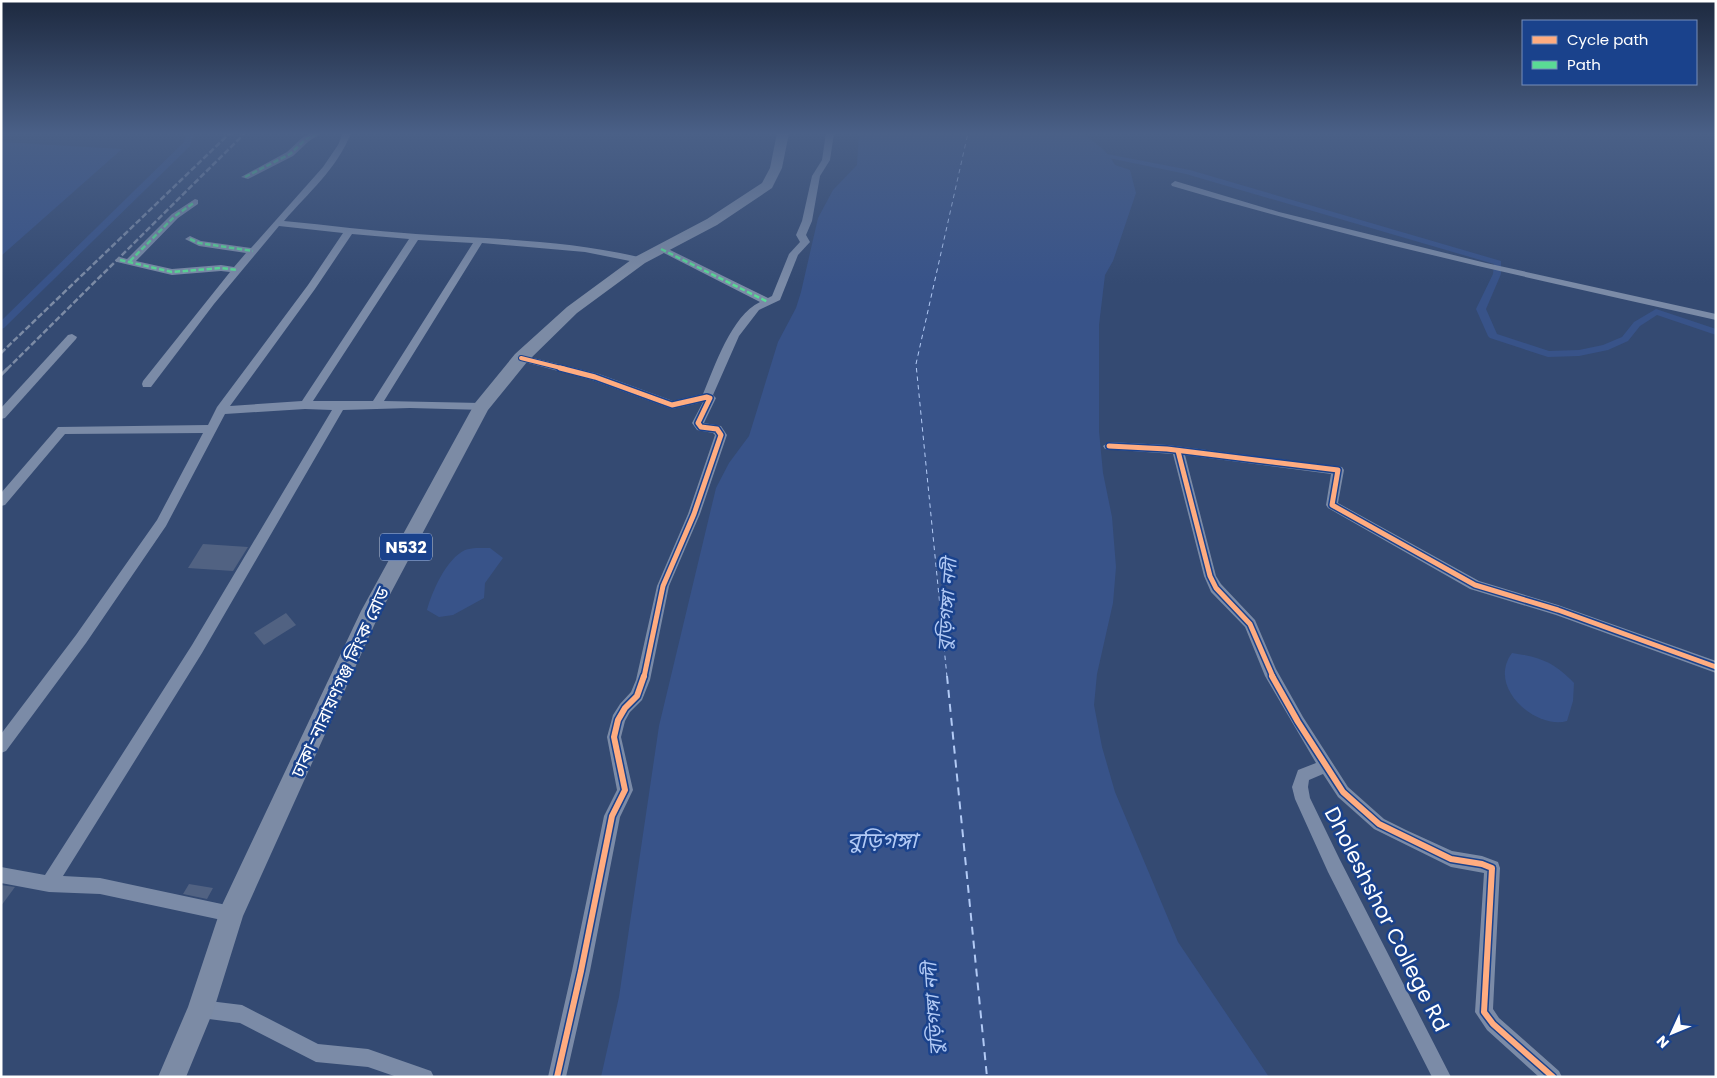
<svg xmlns="http://www.w3.org/2000/svg" width="1717" height="1078" font-family="Poppins,'Noto Sans Bengali',sans-serif">
	<style>
		.water { fill: #385389 }
		.lines { fill: none; stroke-linecap: round; stroke-linejoin: round }
		.canal { fill: #385389; fill-rule: evenodd }
		.ferry-far1 { stroke: #b2caf5; stroke-width: 1; stroke-dasharray: 4.5 4; stroke-linecap: butt }
		.ferry { stroke: #b2caf5; stroke-width: 2; stroke-dasharray: 8 6; stroke-linecap: butt }
		.building { fill: #516282 }
		.minor { fill: #7b8ba7; fill-rule: evenodd }
		.highway { fill: #7c8ba5; fill-rule: evenodd }
		.rail-far1 { stroke: #7c8ba5; stroke-width: 2.5; stroke-dasharray: 6 2.5; stroke-linecap: butt }
		.rail { stroke: #7c8ba5; stroke-width: 3; stroke-dasharray: 9 4; stroke-linecap: butt }
		.quiet { stroke: #5adb95; stroke-width: 2.5; stroke-dasharray: 5.5 2.5; stroke-linecap: butt }
		.cycleway-far2-casing { stroke: #1a428c; stroke-width: 6 }
		.cycleway-far1-casing { stroke: #1a428c; stroke-width: 8 }
		.cycleway-casing { stroke: #1a428c; stroke-width: 9 }
		.cycleway-far2 { stroke: #ffac80; stroke-width: 4 }
		.cycleway-far1 { stroke: #ffac80; stroke-width: 5 }
		.cycleway { stroke: #ffac80; stroke-width: 6 }
		.labels { text-anchor: middle; dominant-baseline: central; stroke-width: 5; stroke-linejoin: round; paint-order: stroke }
		.shield { fill: #1a428c; stroke: #bac6dc; stroke-width: 1 }
		.shield-label { font-size: 16px; font-weight: bold; fill: #fff }
		.street-label { font-size: 18px; fill: #fff; stroke: #1a428c }
		.water-label { font-size: 19px; font-style: italic; fill: #b2caf5; stroke: #1a428c }
		.near-street-label { font-size: 21px; fill: #fff; stroke: #1a428c }
		.near-water-label { font-size: 22px; font-style: italic; fill: #b2caf5; stroke: #1a428c }
	</style>
	<rect width="100%" height="100%" fill="#344a72"/>
	<g class="water">
		<path d="M 859,133 L 1082,133 C 1094,142 1108,151 1115,165 L 1130,170 L 1136,193 L 1113,261 L 1105,275 L 1099,325 L 1099,431 L 1103,473 L 1112,517 L 1116,567 L 1113,603 L 1097,674 L 1094,705 L 1102,747 L 1115,792 L 1178,942 L 1269,1077 L 601,1077 L 619,997 L 659,726 L 716,488 L 729,463 L 749,436 L 778,342 L 796,308 L 801,292 L 818,218 L 833,190 L 857,165 Z"/>
		<path d="M 1,142 L 122,149 L 1,256 Z"/>
		<path d="M 476,548 L 490,548 L 503,558 L 485,583 L 484,598 L 453,615 L 439,617 L 427,610 C 432,592 446,559 465,550 C 468,549 473,548 476,548 Z"/>
		<path d="M 1512,653 C 1540,657 1554,662 1574,683 L 1573,701 L 1567,721 C 1537,730 1486,688 1512,653 Z"/>
	</g>
	<g class="lines">
		<g class="canal">
			<path d="M 185,133 L 194,134 L 190,146 L 4,328 L 1,329 L 1,321 L 183,143 L 186,135 Z"/>
			<path d="M 1091,151 L 1190,170 L 1501,261 L 1501,274 L 1486,309 L 1497,334 L 1549,351 L 1579,350 L 1603,345 L 1622,337 L 1634,322 L 1656,309 L 1716,329 L 1716,335 L 1657,315 L 1640,326 L 1628,341 L 1608,350 L 1579,356 L 1548,357 L 1490,338 L 1488,336 L 1476,309 L 1493,274 L 1494,264 L 1186,174 L 1094,155 L 1090,153 Z"/>
		</g>
		<path class="ferry-far1" d="M 947,677 L 916,364 L 968,133"/>
		<path class="ferry" d="M 947,676 L 987,1077"/>
	</g>
	<g class="building">
		<path d="M 203,544 L 248,547 L 233,571 L 188,568 Z"/>
		<path d="M 286,613 L 296,625 L 264,645 L 254,633 Z"/>
		<path d="M 189,884 L 213,888 L 207,899 L 183,894 Z"/>
		<path d="M 1,885 L 15,887 L 1,906 Z"/>
	</g>
	<g class="lines">
		<g class="minor">
			<path d="M 312,133 L 322,133 L 309,141 L 293,156 L 248,179 L 241,177 L 287,152 L 303,137 Z"/>
			<path d="M 343,133 L 351,133 C 337,169 308,193 284,221 C 328,225 372,231 416,234 C 492,239 569,240 643,258 L 645,260 L 640,263 L 585,252 L 482,243 L 384,401 L 481,403 L 487,407 L 485,410 L 410,408 L 343,410 L 202,653 L 63,876 L 100,878 L 231,906 L 237,908 L 239,914 L 237,920 L 231,922 L 100,894 L 49,892 L 1,883 L 1,867 L 45,875 L 192,645 L 332,410 L 305,409 L 225,414 L 166,526 L 86,643 L 6,751 L 1,753 L 1,734 L 76,635 L 157,520 L 203,433 L 65,434 L 5,505 L 1,506 L 1,493 L 58,427 L 208,425 L 217,407 L 308,285 L 343,233 L 279,226 L 214,304 L 151,387 L 143,387 L 142,384 L 143,381 L 230,272 L 221,271 L 172,275 L 117,262 L 115,260 L 120,257 L 127,259 L 172,214 L 195,199 L 198,200 L 198,204 L 178,218 L 136,261 L 172,269 L 221,265 L 234,267 L 246,253 L 199,246 L 185,239 L 190,236 L 201,241 L 251,248 L 323,167 L 338,145 ZM 352,234 L 409,239 L 302,401 L 230,406 L 315,289 ZM 418,240 L 473,243 L 373,401 L 313,401 Z"/>
			<path d="M 826,133 L 834,133 L 830,160 L 820,176 L 812,221 L 806,235 L 810,242 L 798,255 L 780,300 L 759,310 L 739,336 L 713,395 L 716,398 L 704,423 L 721,426 L 727,435 L 700,514 L 669,586 L 650,680 L 642,700 L 630,712 L 625,721 L 621,737 L 633,790 L 620,817 L 590,971 L 566,1077 L 548,1077 L 572,971 L 604,816 L 617,790 L 607,737 L 613,715 L 620,704 L 631,692 L 636,680 L 657,586 L 688,514 L 715,435 L 713,433 L 697,430 L 692,423 L 703,402 L 672,409 L 592,380 L 517,360 L 516,358 L 521,355 L 599,374 L 673,401 L 703,394 C 715,366 731,316 760,302 L 656,249 L 658,247 L 664,247 L 768,298 L 772,296 L 789,254 L 800,242 L 796,235 L 802,221 L 812,176 L 822,160 Z"/>
			<path d="M 1175,181 L 1279,212 L 1486,263 L 1716,314 L 1716,320 C 1533,279 1351,239 1172,186 L 1171,184 Z"/>
			<path d="M 72,334 L 77,337 L 76,339 L 5,418 L 1,419 L 1,408 L 68,335 Z"/>
			<path d="M 1109,442 L 1167,445 L 1342,467 L 1344,470 L 1338,503 L 1479,581 L 1558,605 L 1716,661 L 1716,673 L 1556,615 L 1470,589 L 1328,508 L 1326,505 L 1331,474 L 1185,455 L 1216,576 L 1221,584 L 1255,620 L 1276,669 L 1303,717 L 1348,787 L 1384,819 L 1406,830 L 1452,851 L 1482,856 L 1498,862 L 1500,868 L 1493,1009 L 1499,1018 L 1559,1071 L 1562,1077 L 1539,1077 L 1487,1030 L 1475,1012 L 1484,873 L 1451,867 L 1374,829 L 1338,797 L 1323,774 L 1309,780 L 1308,787 L 1310,798 L 1340,860 L 1451,1077 L 1432,1077 L 1328,872 L 1295,799 L 1292,787 L 1298,770 L 1316,763 L 1265,676 L 1245,627 L 1211,592 L 1204,576 L 1173,454 L 1105,449 L 1103,446 Z"/>
			<path d="M 201,1000 L 242,1005 L 318,1044 L 368,1049 L 431,1071 L 434,1077 L 397,1077 L 368,1067 L 316,1062 L 240,1023 L 201,1018 L 195,1015 L 192,1009 L 195,1003 Z"/>
		</g>
		<path class="highway" d="M 777,133 L 789,133 L 782,168 L 772,188 L 717,225 L 645,263 L 577,313 L 527,362 L 488,410 L 377,619 L 243,916 L 214,1009 L 186,1077 L 158,1077 L 188,1007 L 222,905 L 361,611 L 475,403 L 515,354 L 567,307 L 635,257 L 707,219 L 762,183 L 770,168 Z"/>
		<g class="rail-far1">
			<path d="M 1,353 L 230,133"/>
			<path d="M 7,369 L 245,133"/>
		</g>
		<path class="rail" d="M 1,375 L 8,368"/>
		<g class="quiet">
			<path d="M 245,177 L 290,154 L 306,139 L 318,133"/>
			<path d="M 190,239 L 199,243 L 253,251"/>
			<path d="M 661,249 L 768,302"/>
			<path d="M 120,260 L 172,272 L 221,268 L 237,270"/>
			<path d="M 130,261 L 175,216 L 195,202"/>
		</g>
		<g class="cycleway-far2-casing">
			<path id="cycleway-far2" d="M 521,358 L 565,369"/>
		</g>
		<g class="cycleway-far1-casing">
			<g id="cycleway-far1">
				<path d="M 560,368 L 595,377 L 672,405 L 707,397 L 710,398 L 698,423 L 701,427 L 717,429 L 721,435 L 694,514 L 663,586 L 644,677"/>
				<path d="M 1109,446 L 1167,449 L 1338,470 L 1332,505 L 1475,585 L 1558,610 L 1716,667"/>
				<path d="M 1178,451 L 1210,576 L 1216,588 L 1250,624 L 1273,677"/>
			</g>
		</g>
		<g class="cycleway-casing">
			<g id="cycleway">
				<path d="M 1272,676 L 1298,722 L 1343,792 L 1379,824 L 1451,859 L 1482,864 L 1492,868 L 1484,1012 L 1493,1024 L 1553,1077"/>
				<path d="M 557,1077 L 581,971 L 612,816 L 625,790 L 614,737 L 618,720 L 625,708 L 637,696 L 644,676"/>
			</g>
		</g>
		<use href="#cycleway-far2" class="cycleway-far2"/>
		<use href="#cycleway-far1" class="cycleway-far1"/>
		<use href="#cycleway" class="cycleway"/>
	</g>
	<linearGradient id="sky" x2="0" y2="1"><stop stop-color="#1d293f"/><stop offset="0.47" stop-color="#4a6087"/><stop offset="1" stop-color="#4a6087" stop-opacity="0"/></linearGradient>
	<rect width="1717" height="284" fill="url(#sky)"/>
	<g class="labels">
		<rect class="shield" x="380" y="533.5" width="52" height="27" rx="4"/>
		<g class="shield-label">
			<text x="406" y="547">N532</text>
		</g>
		<g class="street-label">
			<text transform="translate(340 682) rotate(-65)">ঢাকা-নারায়ণগঞ্জ লিংক রোড</text>
		</g>
		<g class="water-label">
			<text transform="translate(947 605) rotate(-86)">বুড়িগঙ্গা নদী</text>
			<text transform="translate(933 1009) rotate(-94)">বুড়িগঙ্গা নদী</text>
		</g>
		<g class="near-street-label">
			<text transform="translate(1387 919) rotate(63)">Dholeshshor College Rd</text>
		</g>
		<g class="near-water-label">
			<text x="882" y="840">বুড়িগঙ্গা</text>
		</g>
	</g>
	<rect width="1717" height="1078" fill="none" stroke="#ffffff" stroke-width="5"/>
	<rect x="1522" y="20" width="175" height="65" fill="#1a428c" stroke="#768eba"/>
	<rect x="1532" y="36" width="25" height="8" fill="#ffac80" stroke="#768eba"/>
	<text x="1567" y="45" font-size="15" fill="#ffffff">Cycle path</text>
	<rect x="1532" y="61" width="25" height="8" fill="#5adb95" stroke="#768eba"/>
	<text x="1567" y="70" font-size="15" fill="#ffffff">Path</text>
	<g transform="translate(1672 1033) rotate(226)" stroke="#1a428c" stroke-width="4" paint-order="stroke">
	<path d="M0-4L9 19L0 12L-9 19Z" fill="#ffffff"/>
	<text y="-8" font-size="14" font-weight="bold" text-anchor="middle" fill="#ffffff">N</text>
	</g>
</svg>
